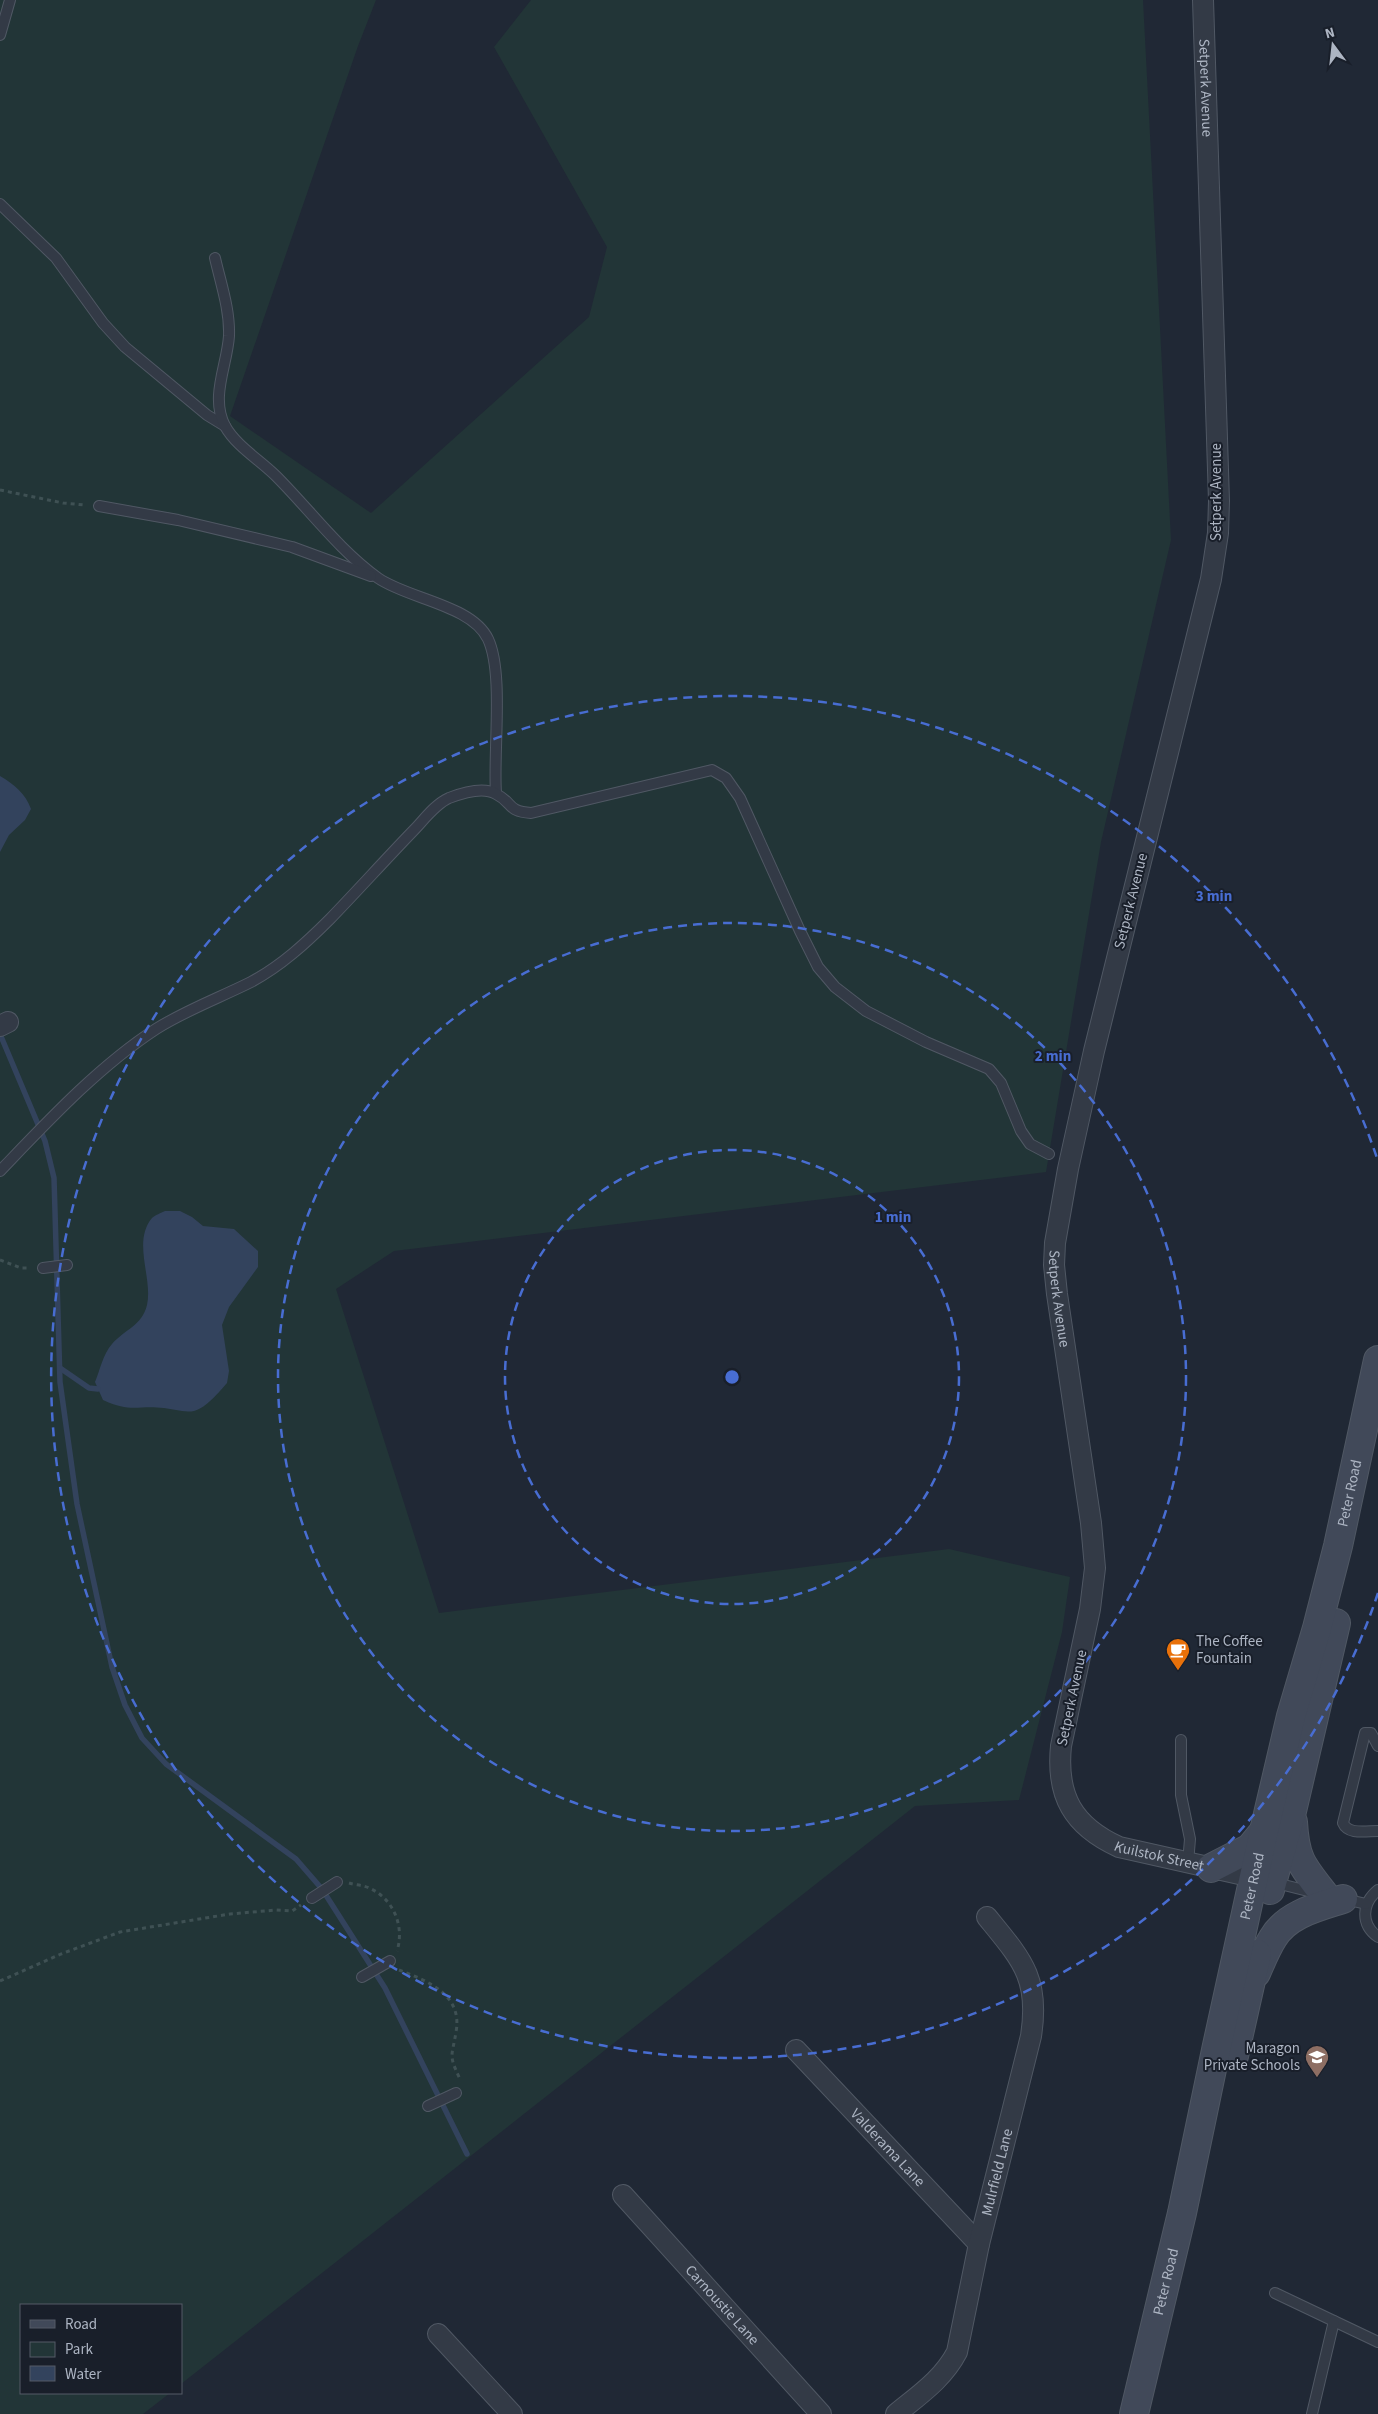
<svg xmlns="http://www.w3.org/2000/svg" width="1378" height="2414" font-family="'Source Sans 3',sans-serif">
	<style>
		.green { fill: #223537 }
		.water { fill: #33435d }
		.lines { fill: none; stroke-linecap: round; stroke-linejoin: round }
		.stream { stroke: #33435d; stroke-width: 5.5 }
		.lane-casing { stroke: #505864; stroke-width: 12 }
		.street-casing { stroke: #505864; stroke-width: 22 }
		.secondary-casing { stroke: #505864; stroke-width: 30 }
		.path { stroke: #3f5154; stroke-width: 3; stroke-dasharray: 4 4; stroke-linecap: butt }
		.lane { stroke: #333a46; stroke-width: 10 }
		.street { stroke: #333a46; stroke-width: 20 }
		.secondary { stroke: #414959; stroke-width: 28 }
		.ring { fill: none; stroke: #486dd2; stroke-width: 2.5; stroke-dasharray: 9 6 }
		.labels { text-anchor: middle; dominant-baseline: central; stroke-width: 4; stroke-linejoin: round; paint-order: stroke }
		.street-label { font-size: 15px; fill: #adb5c3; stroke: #191f2a }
		.poi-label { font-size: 15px; fill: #adb5c3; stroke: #191f2a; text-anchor: start }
		.centre { fill: #486dd2; stroke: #191f2a; stroke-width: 2.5 }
		.ring-label { font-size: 15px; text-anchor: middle; font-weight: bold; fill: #486dd2; stroke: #191f2a; stroke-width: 4; stroke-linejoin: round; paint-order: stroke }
	</style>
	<rect width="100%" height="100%" fill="#202835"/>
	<path class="green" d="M 0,0 L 376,0 L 358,46 L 230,416 L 371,513 L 589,317 L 607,247 L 494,47 L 531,0 L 1143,0 L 1171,540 L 1101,842 L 1046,1172 L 394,1251 L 336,1289 L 439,1613 L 949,1549 L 1070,1577 L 1062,1632 L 1019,1800 L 915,1806 L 181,2384 L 181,2305 L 21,2305 L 21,2393 L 170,2393 L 143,2414 L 0,2414 Z"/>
	<g class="water">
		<path d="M 0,776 C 15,785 25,793 31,809 L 25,820 L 9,835 L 0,852 Z"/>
		<path d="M 165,1211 L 180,1211 L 192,1217 L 203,1226 L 234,1229 L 258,1251 L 258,1267 L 229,1307 L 222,1325 L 229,1371 L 227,1383 C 219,1392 206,1408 194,1411 C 184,1413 174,1409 164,1408 C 137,1405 131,1413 103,1400 L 95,1382 C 100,1370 103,1354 112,1344 C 125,1329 142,1326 147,1305 C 153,1278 132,1242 152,1218 C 155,1215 161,1213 165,1211 Z"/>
	</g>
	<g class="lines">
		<g class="stream">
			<path d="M 0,1034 L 45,1141 L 54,1178 L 60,1382 L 77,1504 L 112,1667 L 125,1705 L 142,1738 L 166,1764 L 296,1859 L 322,1889 L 385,1988 L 467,2154"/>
			<path d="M 60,1368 L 89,1388 L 98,1389"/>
		</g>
		<g class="lane-casing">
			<g id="lane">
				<path d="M 0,35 L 10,0"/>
				<path d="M 0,204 L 56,258 L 103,323 L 125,347 L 207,415 L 225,426"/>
				<path d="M 215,258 C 221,284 230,310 229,336 C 227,366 210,397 225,426 C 236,446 260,460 276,476 C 310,510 339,550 378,578 C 408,599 472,605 488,639 C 504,673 493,752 496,793"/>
				<path d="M 99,506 L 178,520 L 292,547 L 371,576"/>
				<path d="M 0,1171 C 48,1121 98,1067 156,1029 C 186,1010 219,998 251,982 C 281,966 306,943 330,919 C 358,890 385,860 413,831 C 423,821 435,804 449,798 C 462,793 483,786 496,794 C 514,803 506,811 531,813 L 712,770 L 726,778 L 740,798 L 800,931 L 818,967 L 835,987 L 866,1011 L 926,1042 L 989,1069 L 1001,1083 L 1021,1131 L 1030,1144 L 1049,1154"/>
				<path d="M 43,1268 L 67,1265"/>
				<path d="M 1181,1740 L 1181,1795 L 1190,1839 L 1188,1863"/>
				<path d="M 1378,1746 L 1371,1733 L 1365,1733 L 1343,1823 C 1348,1835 1366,1831 1378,1831"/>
				<path d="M 1272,1882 L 1316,1893"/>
				<path d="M 1378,1890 C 1362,1903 1360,1924 1378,1937"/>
				<path d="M 312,1898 L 337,1882"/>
				<path d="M 1345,1899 L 1366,1904"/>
				<path d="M 362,1977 L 390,1961"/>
				<path d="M 428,2106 L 456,2093"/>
				<path d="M 1275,2293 L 1378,2342"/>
				<path d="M 1312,2414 L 1334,2321"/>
			</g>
		</g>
		<g class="street-casing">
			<g id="street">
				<path id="s1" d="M 1203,0 L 1219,501 L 1218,533 L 1211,579 L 1094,1051 L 1068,1169 L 1055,1243 L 1054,1265 L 1057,1294 L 1091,1523 L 1095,1568 L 1090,1609 L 1061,1746 C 1056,1796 1073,1826 1119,1847 L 1266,1880"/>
				<path d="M 0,1026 L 8,1022"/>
				<path id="s2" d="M 796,2050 L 979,2244"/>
				<path id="s3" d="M 623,2195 L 821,2414"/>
				<path d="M 438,2334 L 512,2414"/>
				<path id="s4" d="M 896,2414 C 919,2395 943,2379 957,2352 L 979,2244 L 1031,2036 C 1040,1978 1022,1960 987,1917"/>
			</g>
		</g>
		<g class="secondary-casing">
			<g id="secondary">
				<path d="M 1293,1822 C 1295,1859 1302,1866 1324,1894"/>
				<path d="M 1211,1868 L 1250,1848 L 1264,1831"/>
				<path d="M 1270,1890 L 1292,1811 L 1336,1623"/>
				<path d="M 1256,1973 C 1261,1962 1266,1949 1273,1938 C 1287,1914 1318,1907 1343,1899"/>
				<path d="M 1234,2056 L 1257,1954"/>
				<path id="s5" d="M 1134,2414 L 1182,2213 L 1216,2050 L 1264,1831 L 1291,1716 L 1317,1628 L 1338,1546 L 1378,1360"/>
			</g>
		</g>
		<g class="path">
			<path d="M 0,490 L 63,503 L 85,505"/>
			<path d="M 0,1260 L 21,1268 L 30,1268"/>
			<path d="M 349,1883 C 355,1885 363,1885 369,1888 C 393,1898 405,1926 397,1951"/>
			<path d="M 399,1970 C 428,1981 463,1995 456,2032 C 452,2057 448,2054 460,2079"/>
			<path d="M 0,1981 L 61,1954 L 120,1932 L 230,1914 L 276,1910 L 292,1911 L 301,1905"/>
		</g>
		<use href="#lane" class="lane"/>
		<use href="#street" class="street"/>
		<use href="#secondary" class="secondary"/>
	</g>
	<g class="ring">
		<circle cx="732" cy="1377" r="227"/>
		<circle cx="732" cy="1377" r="454"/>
		<path d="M1378 1593A681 681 0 1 1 1378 1161"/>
	</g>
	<defs>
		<g id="cafe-pin" transform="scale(1.25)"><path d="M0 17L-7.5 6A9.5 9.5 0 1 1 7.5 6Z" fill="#e8710a" stroke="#191f2a"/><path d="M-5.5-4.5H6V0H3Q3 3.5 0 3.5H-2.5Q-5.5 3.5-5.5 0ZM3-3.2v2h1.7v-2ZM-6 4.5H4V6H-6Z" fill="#fff"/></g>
		<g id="school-pin" transform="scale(1.25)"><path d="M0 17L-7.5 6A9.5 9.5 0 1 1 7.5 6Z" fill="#8d6e63" stroke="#191f2a"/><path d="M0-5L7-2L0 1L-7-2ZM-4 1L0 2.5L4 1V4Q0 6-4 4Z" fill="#fff"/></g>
	</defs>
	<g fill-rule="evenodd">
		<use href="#cafe-pin" x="1178" y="1650"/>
		<use href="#school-pin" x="1317" y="2057"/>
	</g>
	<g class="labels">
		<g class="street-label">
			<text stroke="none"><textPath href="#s1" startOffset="88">Setperk Avenue</textPath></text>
			<text transform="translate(1216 492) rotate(-90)">Setperk Avenue</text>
			<text transform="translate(1131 901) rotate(-76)">Setperk Avenue</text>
			<text stroke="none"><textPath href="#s1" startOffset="1318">Setperk Avenue</textPath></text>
			<text stroke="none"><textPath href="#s5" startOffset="946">Peter Road</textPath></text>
			<text transform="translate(1072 1698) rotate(-78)">Setperk Avenue</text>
			<text stroke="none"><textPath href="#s1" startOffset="1939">Kuilstok Street</textPath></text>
			<text stroke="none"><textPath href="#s5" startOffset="541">Peter Road</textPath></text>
			<text stroke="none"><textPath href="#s2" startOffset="134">Valderama Lane</textPath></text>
			<text stroke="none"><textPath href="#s4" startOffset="272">Mulrfield Lane</textPath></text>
			<text stroke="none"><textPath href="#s5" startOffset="136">Peter Road</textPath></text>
			<text stroke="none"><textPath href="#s3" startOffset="148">Carnoustie Lane</textPath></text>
		</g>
		<g class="poi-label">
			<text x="1196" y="1641">The Coffee<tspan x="1196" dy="17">Fountain</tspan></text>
			<text x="1300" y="2048" text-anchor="end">Maragon<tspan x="1300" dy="17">Private Schools</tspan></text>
		</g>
	</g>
	<circle cx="732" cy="1377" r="8" class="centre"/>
	<g class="ring-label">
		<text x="1214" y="901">3 min</text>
		<text x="1053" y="1061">2 min</text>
		<text x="893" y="1222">1 min</text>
	</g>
	<rect x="20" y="2304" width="162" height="90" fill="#191f2a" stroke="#545b67"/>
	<rect x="30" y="2320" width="25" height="8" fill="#414959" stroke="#545b67"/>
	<text x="65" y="2329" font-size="15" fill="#adb5c3">Road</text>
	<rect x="30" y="2342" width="25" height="15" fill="#223537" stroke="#545b67"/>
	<text x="65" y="2354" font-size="15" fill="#adb5c3">Park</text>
	<rect x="30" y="2366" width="25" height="15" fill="#33435d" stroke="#545b67"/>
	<text x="65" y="2379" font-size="15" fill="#adb5c3">Water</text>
	<g transform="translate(1333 45) rotate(345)" stroke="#191f2a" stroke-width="4" paint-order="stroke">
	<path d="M0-4L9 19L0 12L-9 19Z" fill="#adb5c3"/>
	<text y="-8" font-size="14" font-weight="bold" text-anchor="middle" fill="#adb5c3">N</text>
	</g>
</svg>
